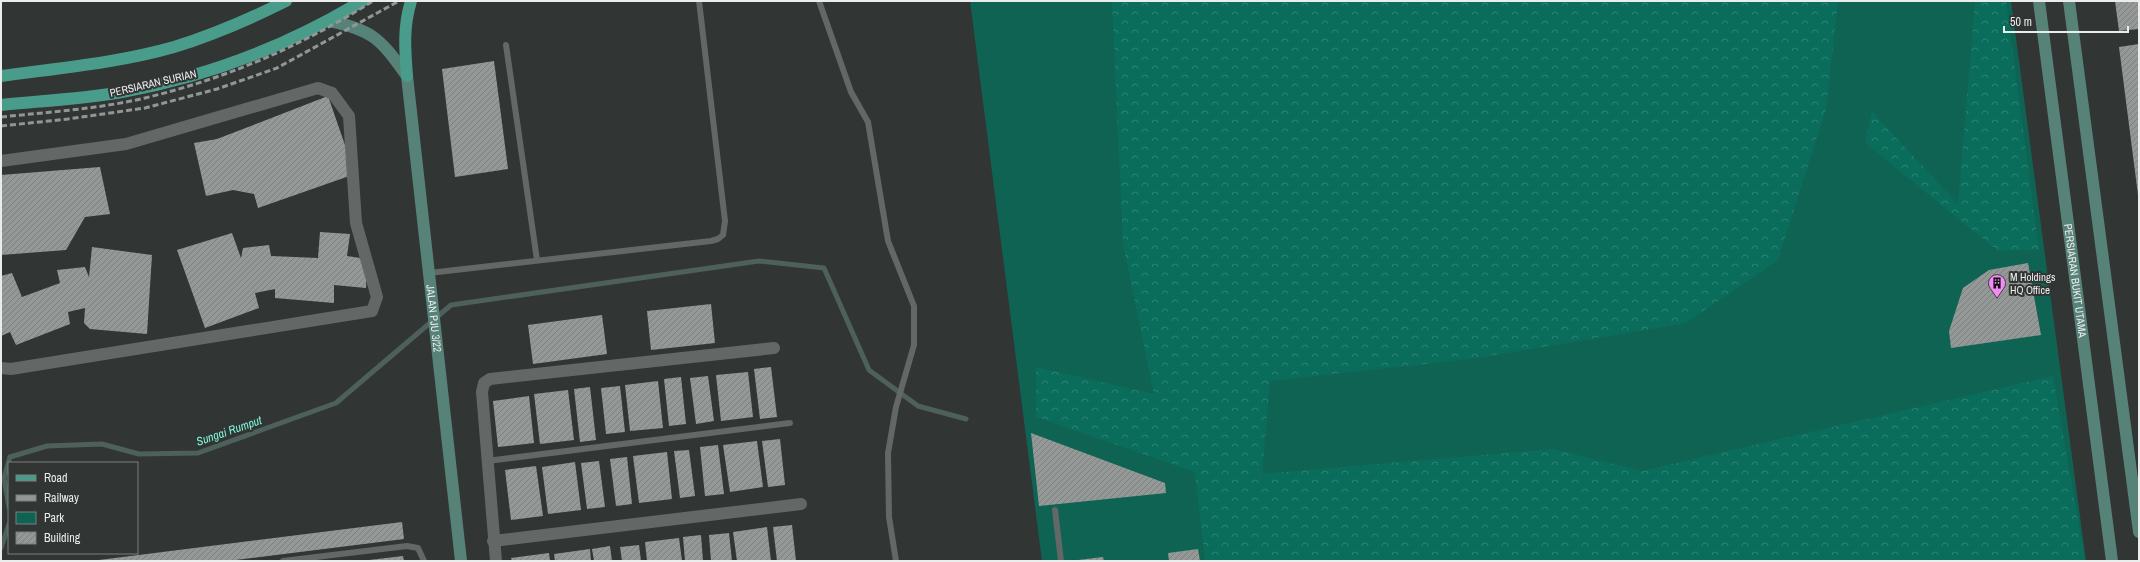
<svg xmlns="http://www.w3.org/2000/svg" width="2140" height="562" font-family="'Archivo Narrow',sans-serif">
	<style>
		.green { fill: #0f6353 }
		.forest { fill: url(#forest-crowns) }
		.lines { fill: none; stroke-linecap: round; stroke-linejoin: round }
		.stream { stroke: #4d605b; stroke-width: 5 }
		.building { fill: url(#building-hatch) }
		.lane { stroke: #636866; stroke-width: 6 }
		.street { stroke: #636866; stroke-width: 12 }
		.secondary { stroke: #568278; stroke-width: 12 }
		.primary { stroke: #4a9c8a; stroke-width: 12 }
		.rail { stroke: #939696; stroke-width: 3; stroke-dasharray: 6 3; stroke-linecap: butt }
		.labels { text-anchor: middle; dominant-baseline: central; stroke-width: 4; stroke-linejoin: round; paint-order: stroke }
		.street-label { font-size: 11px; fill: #ebeded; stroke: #313534 }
		.poi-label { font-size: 11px; fill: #ebeded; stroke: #313534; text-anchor: start }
		.water-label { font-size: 12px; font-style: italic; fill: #7ff7da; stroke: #313534 }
	</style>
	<defs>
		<pattern id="forest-crowns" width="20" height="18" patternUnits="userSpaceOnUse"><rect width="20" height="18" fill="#0a6d5b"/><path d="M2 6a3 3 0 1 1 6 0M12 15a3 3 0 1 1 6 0" fill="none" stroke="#2e8273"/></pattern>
		<pattern id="building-hatch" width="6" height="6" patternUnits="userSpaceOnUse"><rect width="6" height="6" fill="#949997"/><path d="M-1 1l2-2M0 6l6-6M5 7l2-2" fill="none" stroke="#7d807f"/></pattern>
	</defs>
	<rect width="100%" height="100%" fill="#313534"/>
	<path class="green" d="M 970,1 L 2011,1 L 2086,561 L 1042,561 Z"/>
	<g class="forest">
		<path d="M 1112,1 L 1838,1 L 1826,109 L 1778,260 L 1686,323 L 1471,359 L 1270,381 L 1262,474 L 1553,449 L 1642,471 L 2053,376 L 2085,561 L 1205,561 L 1195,472 L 1036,417 L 1036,367 L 1154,394 L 1123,244 Z"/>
		<path d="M 1975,1 L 2006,1 L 2039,250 L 1998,251 L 1865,143 L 1872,112 L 1958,204 Z"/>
	</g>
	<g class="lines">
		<g class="stream">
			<path d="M 9,507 L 4,478 L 10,457 L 47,446 L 102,444 L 139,454 L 198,453 L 336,403 L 451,305 L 759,261 L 824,268 L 869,370 L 918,406 L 966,419"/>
			<path d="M 1,548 L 9,524"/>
		</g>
	</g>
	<g class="building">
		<path d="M 2115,1 L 2139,1 L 2139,29 L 2119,31 Z"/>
		<path d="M 2139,44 L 2139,195 L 2138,195 L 2119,47 Z"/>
		<path d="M 494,61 L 508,169 L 455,177 L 442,69 Z"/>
		<path d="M 328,96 L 355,174 L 258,208 L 254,194 L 233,190 L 206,196 L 194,143 L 217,139 Z"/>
		<path d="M 100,167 L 110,214 L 85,217 L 66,250 L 1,255 L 1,175 Z"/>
		<path d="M 320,232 L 350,234 L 347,256 L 367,259 L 366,288 L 334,285 L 334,303 L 275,298 L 275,289 L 255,293 L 259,308 L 205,328 L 177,250 L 232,233 L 241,258 L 243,248 L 269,245 L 271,256 L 318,258 Z"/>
		<path d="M 92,247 L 152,255 L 147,334 L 90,329 L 84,323 L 85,308 L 68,312 L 70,324 L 16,345 L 10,332 L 1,336 L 1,276 L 12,273 L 22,297 L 60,283 L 57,270 L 85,267 L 89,277 Z"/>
		<path d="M 2028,263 L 2041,335 L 1951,348 L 1949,331 L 1963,288 L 1989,270 Z"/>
		<path d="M 711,304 L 715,343 L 651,350 L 647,311 Z"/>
		<path d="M 602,315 L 607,354 L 533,364 L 528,325 Z"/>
		<path d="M 771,367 L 777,417 L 760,419 L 754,369 Z"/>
		<path d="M 748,372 L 753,417 L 721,421 L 716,375 Z"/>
		<path d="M 708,376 L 714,421 L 696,424 L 690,378 Z"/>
		<path d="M 681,377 L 686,424 L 669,426 L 664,379 Z"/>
		<path d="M 658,381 L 663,428 L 630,431 L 625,385 Z"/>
		<path d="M 620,386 L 625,432 L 606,434 L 601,388 Z"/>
		<path d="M 590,387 L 596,440 L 580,442 L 574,389 Z"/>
		<path d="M 568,390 L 574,440 L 540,444 L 534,394 Z"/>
		<path d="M 529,396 L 534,443 L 498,447 L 493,401 Z"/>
		<path d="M 1031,433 L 1165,483 L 1166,493 L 1039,506 Z"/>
		<path d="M 780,439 L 785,485 L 768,487 L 762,441 Z"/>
		<path d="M 757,441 L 763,487 L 730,492 L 723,445 Z"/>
		<path d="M 718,445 L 724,494 L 705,496 L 700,447 Z"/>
		<path d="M 689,450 L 695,496 L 680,498 L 674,451 Z"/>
		<path d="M 667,452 L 672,499 L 639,503 L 633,456 Z"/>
		<path d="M 627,457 L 632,504 L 616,506 L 610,459 Z"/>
		<path d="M 599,461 L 605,507 L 587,509 L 581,463 Z"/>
		<path d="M 575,462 L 581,510 L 548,514 L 542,467 Z"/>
		<path d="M 536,466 L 543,516 L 511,520 L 505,470 Z"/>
		<path d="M 402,522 L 404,539 L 227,561 L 91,561 Z"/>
		<path d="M 792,525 L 796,561 L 777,561 L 773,527 Z"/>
		<path d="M 767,527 L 771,561 L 737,561 L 733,532 Z"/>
		<path d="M 729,533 L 732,561 L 711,561 L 709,535 Z"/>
		<path d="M 701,535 L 703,561 L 685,561 L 683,537 Z"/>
		<path d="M 679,538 L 682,561 L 647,561 L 645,542 Z"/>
		<path d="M 639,545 L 641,561 L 622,561 L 620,547 Z"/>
		<path d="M 610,546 L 612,561 L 594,561 L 592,549 Z"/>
		<path d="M 590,549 L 591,561 L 555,561 L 554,554 Z"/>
		<path d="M 1198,549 L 1200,561 L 1169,561 L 1168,553 Z"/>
		<path d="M 549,553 L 550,561 L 512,561 L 511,558 Z"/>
		<path d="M 403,556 L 404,561 L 369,561 L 369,560 Z"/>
		<path d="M 1103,557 L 1104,561 L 1079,561 L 1078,560 Z"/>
	</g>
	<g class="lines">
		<g class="lane">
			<path d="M 819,1 L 851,92 L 868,122 L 888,241 L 914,306 L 914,345 L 896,407 L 888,453 L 889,517 L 896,561"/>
			<path d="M 506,45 L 537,260"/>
			<path d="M 429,273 L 711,241 L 718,239 L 723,235 L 725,221 L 699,1"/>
			<path d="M 487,461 L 790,423"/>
			<path d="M 1055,510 L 1061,561"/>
			<path d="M 283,561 L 407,546 L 418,548 L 424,561"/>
		</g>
		<g class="street">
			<path d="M 1,161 L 126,144 L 318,88 L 332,93 L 349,116 L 356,223 L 377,297 L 372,311 L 11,369 L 1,368"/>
			<path d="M 493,541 L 801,504"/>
			<path d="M 496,561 L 482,392 L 484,383 L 490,379 L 774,348"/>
		</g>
		<g class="secondary">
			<path id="s1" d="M 2039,1 L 2112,561"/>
			<path d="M 2069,1 L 2139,532"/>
			<path id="s2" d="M 329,21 C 374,30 381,40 407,76 L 461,561"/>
		</g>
		<g class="primary">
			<path d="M 1,76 C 59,68 118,63 174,47 C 213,35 250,19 286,1"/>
			<path d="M 407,76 C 405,50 403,27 411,1"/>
			<path d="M 1,105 C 41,101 82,99 122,92 C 206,77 289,45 362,1"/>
		</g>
		<g class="rail">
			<path d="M 1,117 C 49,112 98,109 145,98 C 228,78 301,46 373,1"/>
			<path d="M 1,126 L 68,119 L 145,108 L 217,89 L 277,68 L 399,1"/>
		</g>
	</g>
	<defs>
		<g id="building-pin" transform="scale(0.9)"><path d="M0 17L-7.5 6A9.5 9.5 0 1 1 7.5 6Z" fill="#f18bf5" stroke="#313534"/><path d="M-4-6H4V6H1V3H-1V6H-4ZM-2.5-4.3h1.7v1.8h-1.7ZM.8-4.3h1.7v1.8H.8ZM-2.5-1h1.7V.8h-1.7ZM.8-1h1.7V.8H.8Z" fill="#111"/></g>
	</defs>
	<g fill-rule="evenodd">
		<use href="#building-pin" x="1997" y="283"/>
	</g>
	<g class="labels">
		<g class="street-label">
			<text transform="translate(153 83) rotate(-13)">PERSIARAN SURIAN</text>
			<text stroke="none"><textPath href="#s1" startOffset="282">PERSIARAN BUKIT UTAMA</textPath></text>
			<text stroke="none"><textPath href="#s2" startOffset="343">JALAN PJU 3/22</textPath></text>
		</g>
		<g class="poi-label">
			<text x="2010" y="277">M Holdings<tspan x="2010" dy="13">HQ Office</tspan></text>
		</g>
		<g class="water-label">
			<text transform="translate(229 431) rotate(-19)">Sungai Rumput</text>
		</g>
	</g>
	<rect width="2140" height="562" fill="none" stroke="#ebeded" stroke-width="4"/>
	<rect x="8" y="462" width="130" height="92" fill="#313534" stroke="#7b7f7e"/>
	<rect x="16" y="475" width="20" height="6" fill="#4a9c8a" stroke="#7b7f7e"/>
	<text x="44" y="482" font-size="12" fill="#ebeded">Road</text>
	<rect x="16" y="495" width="20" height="6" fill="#939696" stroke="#7b7f7e"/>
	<text x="44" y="502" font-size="12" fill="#ebeded">Railway</text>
	<rect x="16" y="512" width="20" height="12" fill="#0f6353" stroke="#7b7f7e"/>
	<text x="44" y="522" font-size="12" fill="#ebeded">Park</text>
	<rect x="16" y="532" width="20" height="12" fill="url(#building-hatch)" stroke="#7b7f7e"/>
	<text x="44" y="542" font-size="12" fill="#ebeded">Building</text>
	<path d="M2004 26v6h124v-6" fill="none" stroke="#ebeded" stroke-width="2"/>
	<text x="2010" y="26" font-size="12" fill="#ebeded" stroke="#313534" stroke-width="3" paint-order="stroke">50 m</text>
</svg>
